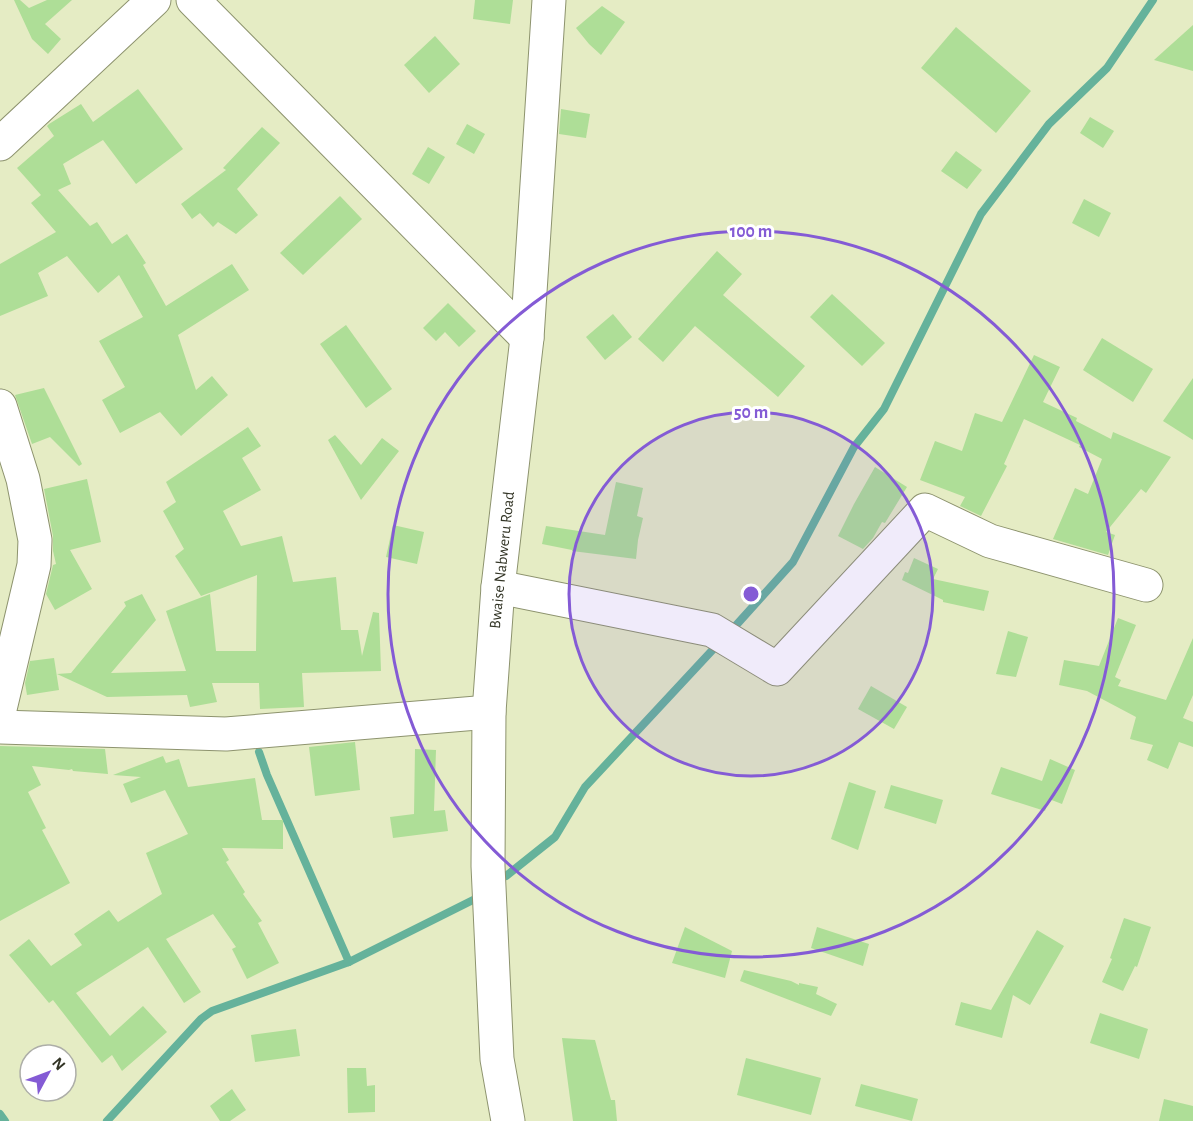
<svg xmlns="http://www.w3.org/2000/svg" width="1193" height="1121" font-family="'Alegreya Sans',sans-serif">
	<style>
		.lines { fill: none; stroke-linecap: round; stroke-linejoin: round }
		.stream { stroke: #65b29b; stroke-width: 8 }
		.building { fill: #aede97 }
		.minor-casing { stroke: #8d936e; stroke-width: 35 }
		.major-casing { stroke: #8d936e; stroke-width: 35 }
		.minor { stroke: #fff; stroke-width: 33 }
		.major { stroke: #fff; stroke-width: 33 }
		.ring { fill: none; stroke: #845bd5; stroke-width: 3 }
		.labels { text-anchor: middle; dominant-baseline: central; stroke-width: 6; stroke-linejoin: round; paint-order: stroke }
		.street-label { font-size: 16px; fill: #333526; stroke: #fff }
		.centre { fill: #845bd5; stroke: #fff; stroke-width: 3 }
		.ring-label { font-size: 18px; text-anchor: middle; font-weight: bold; fill: #845bd5; stroke: #fff; stroke-width: 6; stroke-linejoin: round; paint-order: stroke }
	</style>
	<rect width="100%" height="100%" fill="#e5ecc4"/>
	<g class="lines">
		<g class="stream">
			<path d="M 730,632 L 793,562 L 854,447 L 884,409 L 981,214 L 1049,124 L 1107,68 L 1153,0"/>
			<path d="M 259,752 L 267,775 L 349,962"/>
			<path d="M 506,876 L 555,837 L 585,787 L 719,643"/>
			<path d="M 0,1114 L 5,1121"/>
			<path d="M 107,1121 L 201,1019 L 212,1011 L 349,962 L 477,898"/>
		</g>
	</g>
	<g class="building">
		<path d="M 14,0 L 20,0 L 29,8 L 47,0 L 72,0 L 45,24 L 61,39 L 48,54 L 32,39 Z"/>
		<path d="M 475,0 L 513,0 L 510,24 L 473,19 Z"/>
		<path d="M 602,6 L 625,22 L 601,55 L 589,44 L 576,28 Z"/>
		<path d="M 1193,25 L 1193,71 L 1154,60 Z"/>
		<path d="M 956,27 L 1031,91 L 996,133 L 921,68 Z"/>
		<path d="M 435,36 L 460,64 L 429,93 L 404,65 Z"/>
		<path d="M 138,89 L 183,149 L 136,184 L 103,140 L 63,164 L 71,184 L 58,190 L 90,226 L 97,222 L 112,244 L 127,234 L 146,263 L 143,265 L 166,306 L 232,264 L 249,290 L 178,335 L 196,390 L 212,376 L 228,395 L 181,436 L 160,412 L 120,433 L 102,400 L 125,387 L 99,341 L 143,317 L 119,275 L 98,293 L 67,256 L 38,273 L 48,296 L 0,316 L 0,264 L 56,232 L 31,203 L 41,195 L 17,168 L 54,136 L 47,126 L 49,124 L 81,104 L 93,122 Z"/>
		<path d="M 561,109 L 590,114 L 586,138 L 559,134 Z"/>
		<path d="M 1090,117 L 1114,131 L 1103,148 L 1080,133 Z"/>
		<path d="M 467,124 L 485,134 L 474,154 L 456,144 Z"/>
		<path d="M 262,127 L 280,143 L 237,189 L 258,215 L 236,234 L 218,222 L 213,227 L 200,213 L 192,219 L 181,204 L 226,170 L 223,168 Z"/>
		<path d="M 428,147 L 445,157 L 429,184 L 412,174 Z"/>
		<path d="M 956,151 L 982,170 L 967,189 L 941,171 Z"/>
		<path d="M 340,196 L 362,219 L 303,275 L 280,253 Z"/>
		<path d="M 1084,199 L 1111,213 L 1099,237 L 1072,223 Z"/>
		<path d="M 717,251 L 742,274 L 723,295 L 805,366 L 778,397 L 695,326 L 663,362 L 638,339 Z"/>
		<path d="M 832,294 L 885,343 L 862,366 L 810,317 Z"/>
		<path d="M 448,303 L 476,331 L 459,347 L 445,332 L 436,341 L 423,328 Z"/>
		<path d="M 613,314 L 632,337 L 605,360 L 586,337 Z"/>
		<path d="M 346,325 L 392,389 L 366,408 L 320,344 Z"/>
		<path d="M 1102,338 L 1153,369 L 1133,402 L 1083,370 Z"/>
		<path d="M 1034,355 L 1060,367 L 1043,402 L 1077,418 L 1076,421 L 1111,439 L 1113,432 L 1171,457 L 1146,493 L 1141,489 L 1106,532 L 1115,535 L 1108,555 L 1053,539 L 1075,488 L 1088,494 L 1102,459 L 1079,447 L 1080,445 L 1024,419 L 1004,464 L 1007,466 L 981,516 L 960,506 L 965,497 L 920,480 L 935,441 L 962,451 L 975,413 L 1002,422 Z"/>
		<path d="M 1193,378 L 1193,440 L 1163,421 Z"/>
		<path d="M 44,388 L 82,464 L 79,466 L 50,437 L 32,444 L 15,395 Z"/>
		<path d="M 248,427 L 261,446 L 242,458 L 261,490 L 223,511 L 241,546 L 282,536 L 293,582 L 336,577 L 341,630 L 358,630 L 362,656 L 373,612 L 379,613 L 381,671 L 302,673 L 304,707 L 260,709 L 259,683 L 212,683 L 217,702 L 190,707 L 187,695 L 107,697 L 57,674 L 71,673 L 126,606 L 124,602 L 142,594 L 156,620 L 111,673 L 186,671 L 166,611 L 210,594 L 216,651 L 256,651 L 257,575 L 201,596 L 175,556 L 184,549 L 163,511 L 176,502 L 166,482 Z"/>
		<path d="M 335,435 L 361,465 L 382,438 L 399,451 L 361,500 L 328,440 Z"/>
		<path d="M 875,467 L 907,487 L 885,523 L 882,522 L 873,538 L 863,549 L 838,536 L 854,504 Z"/>
		<path d="M 87,479 L 101,542 L 70,550 L 92,589 L 55,610 L 46,594 L 53,565 L 56,564 L 53,551 L 53,536 L 44,489 Z"/>
		<path d="M 616,482 L 643,488 L 637,516 L 643,518 L 638,540 L 636,559 L 572,551 L 572,550 L 542,544 L 546,526 L 605,535 Z"/>
		<path d="M 393,525 L 424,532 L 417,564 L 386,557 Z"/>
		<path d="M 914,558 L 938,569 L 933,579 L 989,591 L 984,611 L 943,602 L 943,600 L 902,580 L 905,572 L 908,573 Z"/>
		<path d="M 1118,618 L 1136,625 L 1115,677 L 1121,680 L 1118,686 L 1166,700 L 1193,638 L 1193,695 L 1183,718 L 1193,722 L 1193,747 L 1179,742 L 1168,769 L 1147,760 L 1153,745 L 1130,739 L 1136,717 L 1087,691 L 1059,685 L 1064,660 L 1099,666 Z"/>
		<path d="M 1008,631 L 1028,637 L 1016,677 L 996,674 Z"/>
		<path d="M 54,658 L 59,690 L 27,695 L 25,683 L 30,661 Z"/>
		<path d="M 871,686 L 907,707 L 894,729 L 858,709 Z"/>
		<path d="M 355,742 L 360,790 L 315,796 L 309,747 Z"/>
		<path d="M 0,746 L 105,749 L 108,774 L 73,771 L 72,769 L 69,770 L 32,766 L 41,785 L 28,792 L 46,828 L 42,830 L 70,883 L 0,921 Z"/>
		<path d="M 415,749 L 436,750 L 434,811 L 445,810 L 448,831 L 393,838 L 390,817 L 414,814 Z"/>
		<path d="M 163,756 L 166,763 L 179,759 L 188,787 L 255,778 L 262,820 L 283,820 L 283,849 L 222,848 L 229,860 L 226,862 L 245,892 L 243,894 L 262,921 L 258,923 L 279,963 L 247,979 L 232,949 L 236,947 L 213,914 L 166,939 L 201,992 L 184,1003 L 148,947 L 76,993 L 110,1036 L 143,1006 L 167,1032 L 122,1071 L 112,1055 L 102,1063 L 53,1000 L 49,1003 L 9,955 L 29,939 L 51,966 L 82,945 L 74,934 L 109,910 L 118,922 L 162,894 L 146,853 L 188,834 L 165,790 L 131,803 L 123,784 L 141,777 L 113,775 Z"/>
		<path d="M 1050,759 L 1075,770 L 1062,804 L 1049,799 L 1045,811 L 991,794 L 1001,767 L 1042,781 Z"/>
		<path d="M 849,782 L 876,791 L 858,850 L 831,839 Z"/>
		<path d="M 891,785 L 943,800 L 936,824 L 884,808 Z"/>
		<path d="M 1124,918 L 1151,927 L 1137,967 L 1135,966 L 1123,991 L 1102,982 L 1112,959 L 1110,958 Z"/>
		<path d="M 685,927 L 732,951 L 725,978 L 672,963 Z"/>
		<path d="M 817,927 L 869,944 L 863,966 L 811,948 Z"/>
		<path d="M 1037,930 L 1064,946 L 1030,1005 L 1013,995 L 1002,1038 L 955,1025 L 961,1002 L 991,1010 Z"/>
		<path d="M 744,970 L 791,981 L 799,985 L 799,983 L 818,987 L 816,994 L 837,1004 L 831,1016 L 740,981 Z"/>
		<path d="M 1100,1013 L 1148,1029 L 1139,1059 L 1090,1043 Z"/>
		<path d="M 296,1029 L 300,1056 L 255,1062 L 251,1035 Z"/>
		<path d="M 562,1038 L 595,1040 L 611,1100 L 615,1100 L 617,1121 L 573,1121 Z"/>
		<path d="M 746,1058 L 821,1078 L 811,1115 L 737,1095 Z"/>
		<path d="M 347,1068 L 366,1068 L 367,1086 L 375,1085 L 375,1112 L 348,1113 Z"/>
		<path d="M 861,1084 L 918,1099 L 912,1121 L 855,1106 Z"/>
		<path d="M 232,1089 L 246,1110 L 230,1121 L 220,1121 L 210,1106 Z"/>
		<path d="M 1164,1099 L 1193,1106 L 1193,1121 L 1159,1121 Z"/>
	</g>
	<g class="lines">
		<g class="minor-casing">
			<g id="minor">
				<path d="M 193,0 L 527,338"/>
				<path d="M 0,144 L 154,0"/>
				<path d="M 0,406 L 23,479 L 35,540 L 34,565 L 0,709"/>
				<path d="M 498,587 L 712,630 L 777,669 L 925,510 L 990,541 L 1146,585"/>
				<path d="M 0,727 L 226,734 L 489,712"/>
			</g>
		</g>
		<g class="major-casing">
			<path id="major" d="M 508,1121 L 497,1059 L 488,866 L 489,712 L 498,587 L 527,338 L 549,0"/>
		</g>
		<use href="#minor" class="minor"/>
		<use href="#major" class="major"/>
	</g>
	<circle cx="751" cy="594" r="182" fill="#845bd5" fill-opacity=".12"/>
	<g class="ring">
		<circle cx="751" cy="594" r="182"/>
		<circle cx="751" cy="594" r="363"/>
	</g>
	<g class="labels">
		<g class="street-label">
			<text transform="translate(502 560) rotate(-84)">Bwaise Nabweru Road</text>
		</g>
	</g>
	<circle cx="751" cy="594" r="9" class="centre"/>
	<g class="ring-label">
		<text x="751" y="237">100 m</text>
		<text x="751" y="418">50 m</text>
	</g>
	<g transform="translate(48 1073) rotate(49)"><circle r="28" fill="#ffffff" stroke="#adaea8" stroke-width="1.5"/>
	<path d="M0-4.5L10 22L0 15L-10 22Z" fill="#845bd5"/>
	<text y="-9" font-size="16" font-weight="bold" text-anchor="middle" fill="#333526">N</text>
	</g>
</svg>
